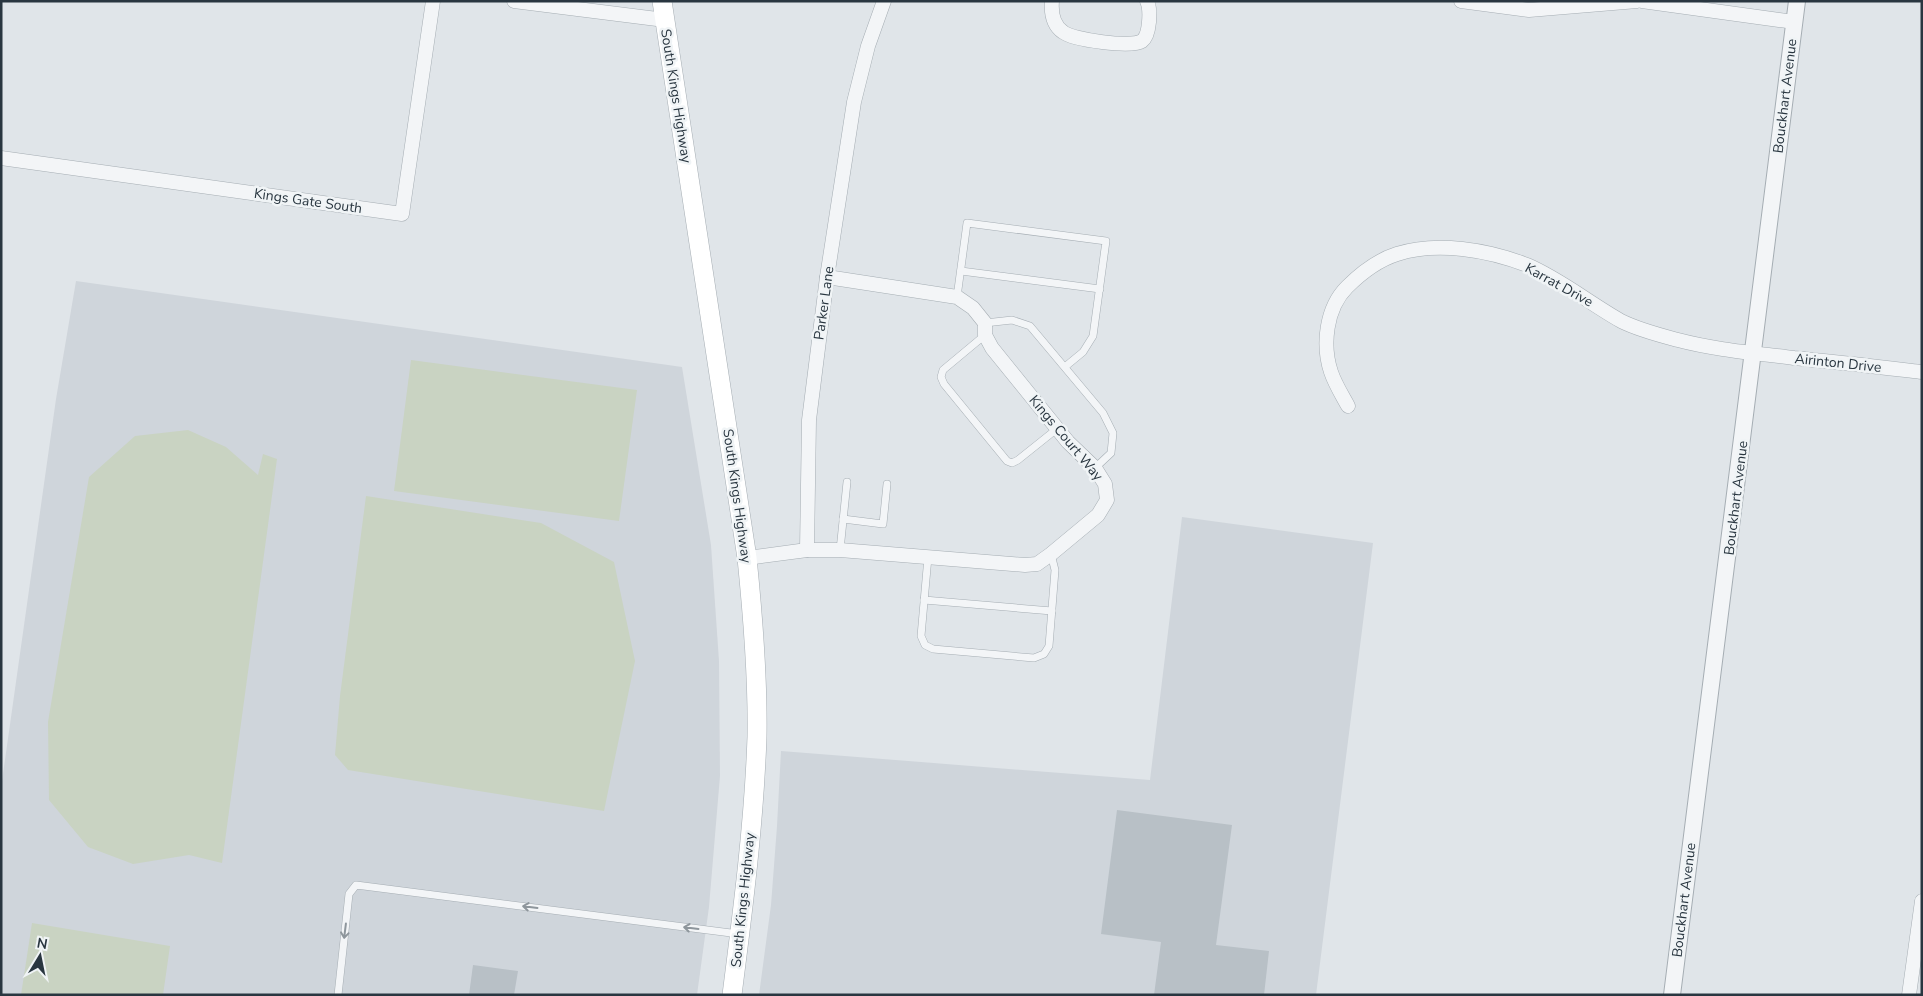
<svg xmlns="http://www.w3.org/2000/svg" width="1923" height="996" font-family="'Nunito Sans',sans-serif">
	<style>
		.built { fill: #cfd5db }
		.green { fill: #c9d3c2 }
		.building { fill: #b8c0c6 }
		.lines { fill: none; stroke-linecap: round; stroke-linejoin: round }
		.service-casing { stroke: #a5adb3; stroke-width: 8 }
		.minor-casing { stroke: #a5adb3; stroke-width: 15 }
		.tertiary-casing { stroke: #a5adb3; stroke-width: 18 }
		.secondary-casing { stroke: #a5adb3; stroke-width: 20 }
		.service { stroke: #f3f5f7; stroke-width: 7 }
		.minor { stroke: #f3f5f7; stroke-width: 14 }
		.tertiary { stroke: #f3f5f7; stroke-width: 16 }
		.secondary { stroke: #fff; stroke-width: 19 }
		.oneway { stroke: #8e969c }
		.labels { text-anchor: middle; dominant-baseline: central; stroke-width: 5; stroke-linejoin: round; paint-order: stroke }
		.street-label { font-size: 14px; fill: #293640; stroke: #f0f4f6 }
	</style>
	<rect width="100%" height="100%" fill="#e0e5e9"/>
	<g class="built">
		<path d="M 76,281 L 682,367 L 711,545 L 719,661 L 720,776 L 709,907 L 697,995 L 1,995 L 1,788 L 56,399 Z"/>
		<path d="M 1182,517 L 1373,543 L 1316,995 L 759,995 L 771,905 L 777,826 L 781,751 L 1150,780 Z"/>
	</g>
	<g class="green">
		<path d="M 411,360 L 637,390 L 619,521 L 394,491 Z"/>
		<path d="M 188,430 L 226,447 L 258,475 L 263,454 L 277,459 L 222,863 L 189,855 L 133,864 L 88,847 L 49,800 L 48,722 L 89,477 L 135,436 Z"/>
		<path d="M 366,496 L 541,523 L 614,562 L 635,661 L 604,811 L 348,770 L 335,755 L 340,696 Z"/>
		<path d="M 32,923 L 170,946 L 163,995 L 21,995 Z"/>
	</g>
	<g class="building">
		<path d="M 1117,810 L 1232,825 L 1216,945 L 1269,951 L 1264,995 L 1154,995 L 1161,942 L 1101,934 Z"/>
		<path d="M 473,965 L 518,971 L 514,995 L 469,995 Z"/>
	</g>
	<g class="lines">
		<g class="service-casing">
			<g id="service">
				<path d="M 961,271 L 1100,289"/>
				<path d="M 957,297 L 967,223 L 1106,241 L 1093,336 L 1083,352 L 1066,366"/>
				<path d="M 985,323 L 1012,320 L 1030,326 L 1103,413 L 1113,433 L 1111,453 L 1095,468"/>
				<path d="M 985,335 L 943,370 L 941,377 L 944,384 L 1007,461 L 1012,463 L 1018,460 L 1058,428"/>
				<path d="M 843,519 L 883,524 L 887,484"/>
				<path d="M 840,550 L 847,482"/>
				<path d="M 928,557 L 921,636 L 925,645 L 933,649 L 1034,658 L 1044,654 L 1049,646 L 1055,570 L 1051,554"/>
				<path d="M 924,600 L 1052,611"/>
				<path d="M 338,995 L 349,894 L 356,885 L 739,934"/>
			</g>
		</g>
		<g class="minor-casing">
			<g id="minor">
				<path d="M 514,1 L 665,20"/>
				<path d="M 1052,1 C 1051,13 1053,25 1063,32 C 1073,40 1132,48 1142,41 C 1150,35 1151,10 1147,1"/>
				<path d="M 1461,1 L 1529,10 L 1637,1"/>
				<path d="M 1642,1 L 1794,22"/>
				<path d="M 1,158 L 402,214 L 433,1"/>
				<path d="M 1348,406 C 1342,395 1335,384 1331,372 C 1322,345 1326,308 1347,287 C 1361,273 1378,260 1397,254 C 1437,241 1488,250 1527,265 C 1560,279 1589,303 1621,321 C 1639,330 1659,335 1678,340 C 1716,350 1755,353 1794,358 C 1837,362 1879,367 1922,372"/>
				<path d="M 807,550 L 809,420 L 827,277 L 854,102 L 868,46 L 884,1"/>
				<path d="M 747,558 L 807,550 L 840,550 L 1025,565 L 1037,564 L 1051,554 L 1098,515 L 1107,500 L 1105,484 L 1095,468 L 1068,442 L 992,348 L 985,335 L 985,323 L 973,308 L 957,297 L 827,277"/>
				<path d="M 1909,995 L 1922,901"/>
			</g>
		</g>
		<g class="tertiary-casing">
			<path id="tertiary" d="M 1672,995 L 1797,1"/>
		</g>
		<g class="secondary-casing">
			<path id="secondary" d="M 662,1 L 747,558 C 753,617 758,677 757,737 C 754,823 743,909 732,995"/>
		</g>
		<use href="#service" class="service"/>
		<use href="#minor" class="minor"/>
		<use href="#tertiary" class="tertiary"/>
		<use href="#secondary" class="secondary"/>
	</g>
	<defs><path id="oneway-shaft" d="M-6 0H5M1.5-3L5.5 0L1.5 3" fill="none" stroke-width="1.6" stroke-linecap="round" stroke-linejoin="round" transform="scale(1.25)"/></defs>
	<g class="oneway">
		<use href="#oneway-shaft" transform="translate(530 907) rotate(-173)"/>
		<use href="#oneway-shaft" transform="translate(691 928) rotate(-173)"/>
		<use href="#oneway-shaft" transform="translate(345 931) rotate(97)"/>
	</g>
	<g class="labels">
		<g class="street-label">
			<text transform="translate(676 96) rotate(81)">South Kings Highway</text>
			<text transform="translate(1785 96) rotate(-83)">Bouckhart Avenue</text>
			<text transform="translate(308 201) rotate(8)">Kings Gate South</text>
			<text transform="translate(1559 285) rotate(29)">Karrat Drive</text>
			<text transform="translate(824 303) rotate(-82)">Parker Lane</text>
			<text transform="translate(1838 363) rotate(6)">Airinton Drive</text>
			<text transform="translate(1066 438) rotate(50)">Kings Court Way</text>
			<text transform="translate(737 496) rotate(82)">South Kings Highway</text>
			<text transform="translate(1736 498) rotate(-83)">Bouckhart Avenue</text>
			<text transform="translate(743 900) rotate(-84)">South Kings Highway</text>
			<text transform="translate(1684 900) rotate(-83)">Bouckhart Avenue</text>
		</g>
	</g>
	<rect width="1923" height="996" fill="none" stroke="#293640" stroke-width="5"/>
	<g transform="translate(40 956) rotate(10)" stroke="#f0f4f6" stroke-width="4" paint-order="stroke">
	<path d="M0-4L9 19L0 12L-9 19Z" fill="#293640"/>
	<text y="-8" font-size="14" font-weight="bold" text-anchor="middle" fill="#293640">N</text>
	</g>
</svg>
